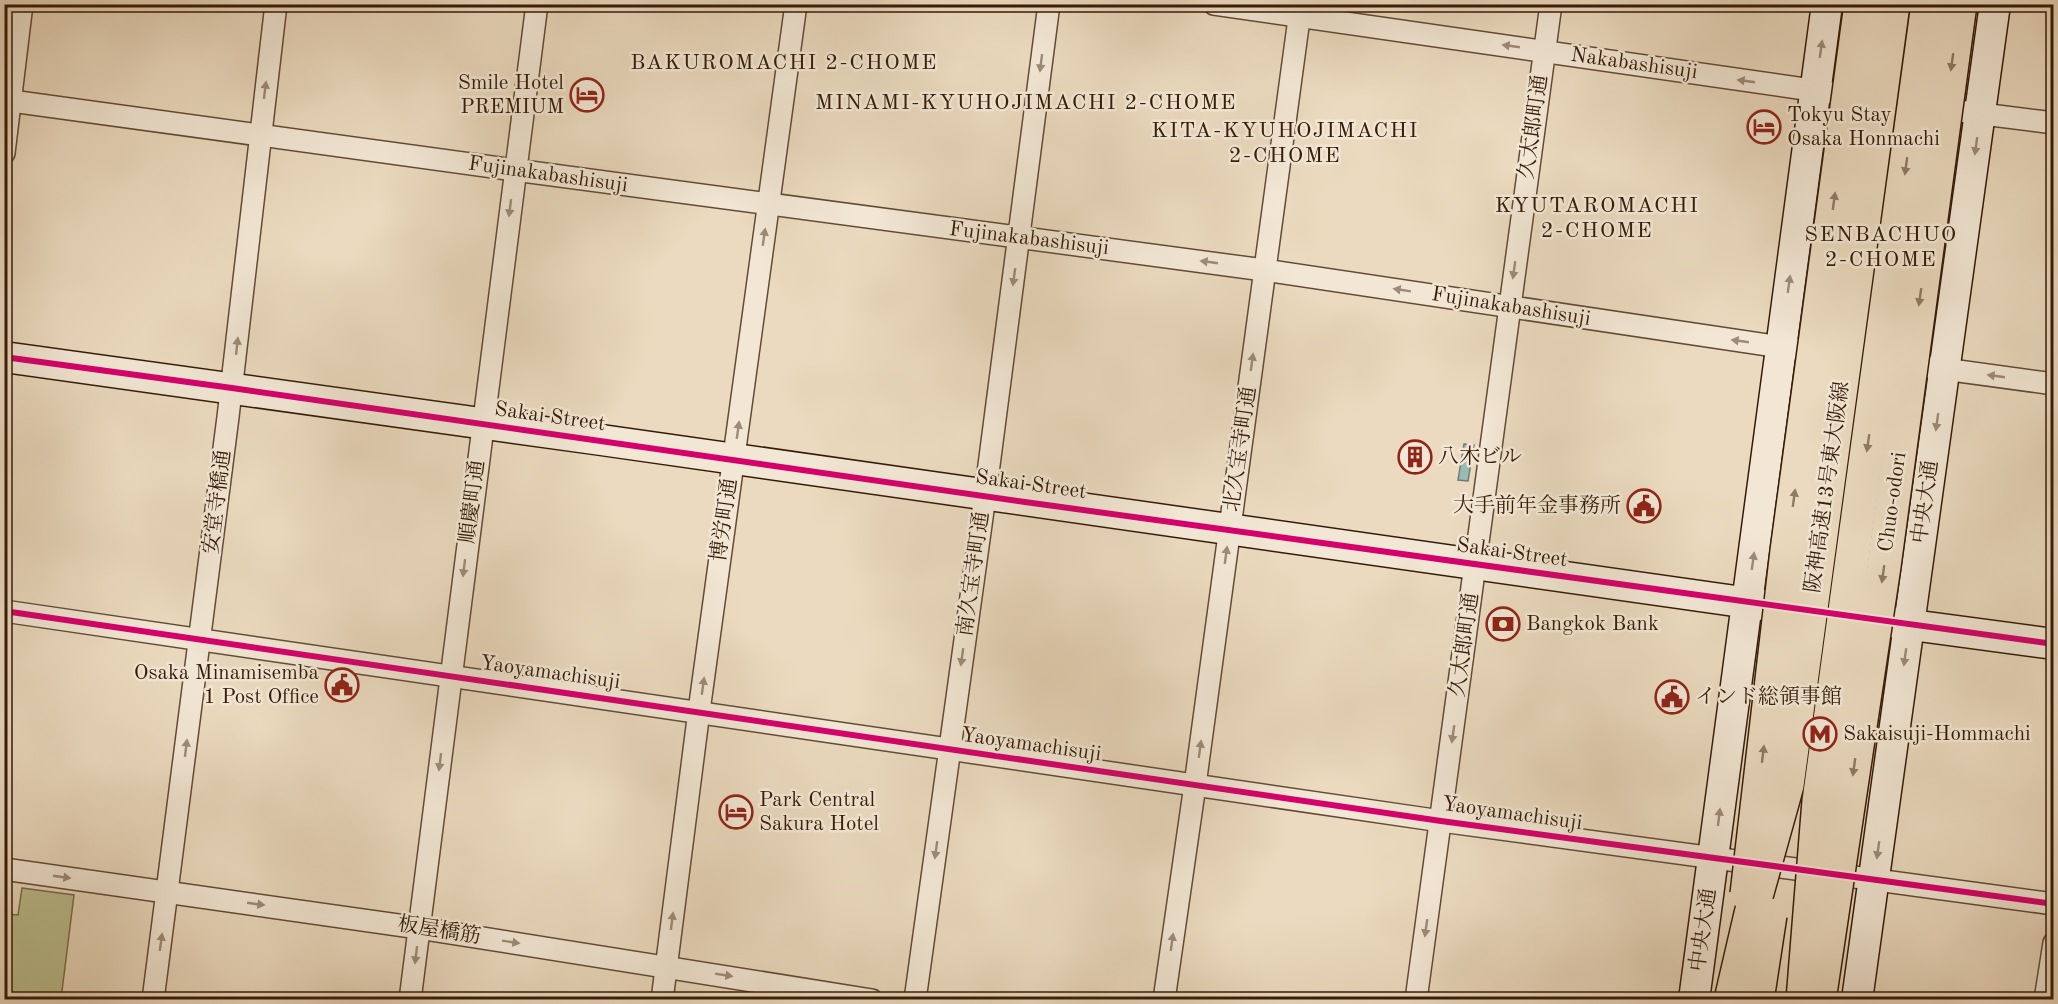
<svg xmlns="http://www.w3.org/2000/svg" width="2058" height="1004" font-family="'Old Standard TT','Noto Serif JP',serif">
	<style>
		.green { fill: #bcbe8f; stroke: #796c4b; stroke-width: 1.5 }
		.water { fill: #99bab7; stroke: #717a71; stroke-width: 1.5 }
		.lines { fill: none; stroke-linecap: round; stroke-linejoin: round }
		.street-casing { stroke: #634b35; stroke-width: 24 }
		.secondary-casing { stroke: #361b07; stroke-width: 33 }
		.street { stroke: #f2e7d5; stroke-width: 21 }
		.secondary { stroke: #f2e7d5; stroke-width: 30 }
		.primary-bridge-casing { stroke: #361b07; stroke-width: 36; stroke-linecap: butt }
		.highway-bridge-casing { stroke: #361b07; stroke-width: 36; stroke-linecap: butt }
		.primary-bridge { stroke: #ebdabf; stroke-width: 33 }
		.highway-bridge { stroke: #ebdabf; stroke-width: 33 }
		.cycleway-casing { stroke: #f2e7d5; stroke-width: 10 }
		.cycleway { stroke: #d6006c; stroke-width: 6 }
		.oneway { fill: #9d8b78 }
		.oneway2 { fill: #907a63 }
		.labels { text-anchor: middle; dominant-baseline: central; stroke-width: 5; stroke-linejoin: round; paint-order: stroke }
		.street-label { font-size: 21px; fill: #361b07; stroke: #f2e7d5 }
		.poi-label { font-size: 21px; fill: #361b07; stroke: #f2e7d5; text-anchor: start }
		.neighbourhood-label { font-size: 22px; letter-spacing: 1.5px; fill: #361b07; stroke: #f2e7d5 }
	</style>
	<rect width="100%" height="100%" fill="#ebdabf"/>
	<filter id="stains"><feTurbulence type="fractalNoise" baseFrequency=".00333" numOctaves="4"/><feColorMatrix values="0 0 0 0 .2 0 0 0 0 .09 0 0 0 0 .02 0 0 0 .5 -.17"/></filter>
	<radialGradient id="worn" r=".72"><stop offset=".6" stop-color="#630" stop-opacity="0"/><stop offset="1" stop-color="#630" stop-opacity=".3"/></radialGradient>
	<path class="green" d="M 22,888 L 74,895 L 61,999 L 5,999 L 5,914 L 18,915 Z"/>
	<path class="water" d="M 1464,444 L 1474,445 L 1468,481 L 1458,480 Z"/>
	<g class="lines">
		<g class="street-casing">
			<g id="street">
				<path d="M 1214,4 L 1860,97"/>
				<path d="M 4,100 L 515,170 L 1264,270 L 1794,349"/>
				<path d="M 1935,108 L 2054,123"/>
				<path d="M 4,153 L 22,4"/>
				<path d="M 1900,363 L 2054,384"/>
				<path d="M 4,611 L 1441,821 L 2054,904"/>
				<path d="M 4,869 L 419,928 L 872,1000"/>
				<path d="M 153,1000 L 228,417 L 276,4"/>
				<path d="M 410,1000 L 537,4"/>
				<path d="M 662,1000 L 699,711 L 796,4"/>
				<path d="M 915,1000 L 985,496 L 1049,4"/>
				<path d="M 1164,1000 L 1195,785 L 1301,4"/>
				<path d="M 1416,1000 L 1551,4"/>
				<path d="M 2045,1000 L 2054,943"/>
			</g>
		</g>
		<g class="secondary-casing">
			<g id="secondary">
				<path d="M 4,357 C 605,437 1204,530 1805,611"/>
				<path d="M 1852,617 L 2054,644"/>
				<path d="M 1694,1000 L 1827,4"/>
				<path d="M 1857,1000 L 1995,4"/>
			</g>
		</g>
		<use href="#street" class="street"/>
		<use href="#secondary" class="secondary"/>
		<g class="primary-bridge-casing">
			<g id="primary-bridge">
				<path d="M 1747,894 L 1787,551 L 1861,4"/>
				<path d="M 1819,1000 L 1884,566 L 1960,4"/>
			</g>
		</g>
		<g class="highway-bridge-casing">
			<g id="highway-bridge">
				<path d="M 1731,1000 L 1751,914 L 1787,785 L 1893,4"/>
				<path d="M 1757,1000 L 1770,915"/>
				<path d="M 1803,1000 L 1819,801 L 1928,4"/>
			</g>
		</g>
		<use href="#primary-bridge" class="primary-bridge"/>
		<use href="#highway-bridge" class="highway-bridge"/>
		<g class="cycleway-casing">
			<g id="cycleway">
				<path d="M 4,357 L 232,388 L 1025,502 L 2054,644"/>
				<path d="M 4,611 L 1441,821 L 2054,904"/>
			</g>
		</g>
		<use href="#cycleway" class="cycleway"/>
	</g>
	<defs><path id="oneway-solid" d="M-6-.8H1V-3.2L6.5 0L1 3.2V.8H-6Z" transform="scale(1.5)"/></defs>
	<g class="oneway">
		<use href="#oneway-solid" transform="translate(1511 46) rotate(-172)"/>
		<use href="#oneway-solid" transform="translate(1821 49) rotate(-82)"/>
		<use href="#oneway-solid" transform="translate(1041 63) rotate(97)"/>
		<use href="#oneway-solid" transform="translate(1746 81) rotate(-172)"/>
		<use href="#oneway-solid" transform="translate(265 90) rotate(-83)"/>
		<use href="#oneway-solid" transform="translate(1976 146) rotate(98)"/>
		<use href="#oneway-solid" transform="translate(510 208) rotate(97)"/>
		<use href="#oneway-solid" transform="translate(764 237) rotate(-82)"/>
		<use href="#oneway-solid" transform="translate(1209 262) rotate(-172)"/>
		<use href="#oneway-solid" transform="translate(1514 270) rotate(98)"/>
		<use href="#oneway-solid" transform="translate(1014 277) rotate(98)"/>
		<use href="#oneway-solid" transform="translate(1789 284) rotate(-82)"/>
		<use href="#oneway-solid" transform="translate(1402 290) rotate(-171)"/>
		<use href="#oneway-solid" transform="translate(1740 341) rotate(-172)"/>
		<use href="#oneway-solid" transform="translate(237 346) rotate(-84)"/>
		<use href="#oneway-solid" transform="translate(1252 362) rotate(-82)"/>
		<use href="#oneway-solid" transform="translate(1996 376) rotate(-172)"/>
		<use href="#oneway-solid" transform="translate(1937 422) rotate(98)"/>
		<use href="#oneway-solid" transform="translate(738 430) rotate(-82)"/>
		<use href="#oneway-solid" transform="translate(1226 555) rotate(-82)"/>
		<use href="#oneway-solid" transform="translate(1753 561) rotate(-82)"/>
		<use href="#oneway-solid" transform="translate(464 568) rotate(97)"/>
		<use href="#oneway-solid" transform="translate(962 657) rotate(98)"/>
		<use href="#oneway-solid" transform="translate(1905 657) rotate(98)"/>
		<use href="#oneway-solid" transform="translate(703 686) rotate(-82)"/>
		<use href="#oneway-solid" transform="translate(1453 734) rotate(98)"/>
		<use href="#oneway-solid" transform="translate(186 748) rotate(-83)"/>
		<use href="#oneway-solid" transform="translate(1200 749) rotate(-82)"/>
		<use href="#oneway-solid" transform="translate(440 762) rotate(97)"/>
		<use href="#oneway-solid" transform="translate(1719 817) rotate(-83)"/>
		<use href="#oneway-solid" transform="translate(936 850) rotate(98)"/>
		<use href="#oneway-solid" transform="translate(1878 850) rotate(98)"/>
		<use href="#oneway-solid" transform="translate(62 877) rotate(8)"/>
		<use href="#oneway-solid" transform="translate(256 904) rotate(8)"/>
		<use href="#oneway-solid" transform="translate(672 921) rotate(-83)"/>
		<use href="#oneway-solid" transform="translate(1426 928) rotate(98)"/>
		<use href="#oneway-solid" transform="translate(161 942) rotate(-82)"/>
		<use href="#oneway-solid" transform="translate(511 942) rotate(9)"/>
		<use href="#oneway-solid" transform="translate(1172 942) rotate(-82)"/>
		<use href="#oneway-solid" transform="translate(416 955) rotate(97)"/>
		<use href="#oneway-solid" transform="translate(724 975) rotate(9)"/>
	</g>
	<g class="oneway2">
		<use href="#oneway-solid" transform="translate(1952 62) rotate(98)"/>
		<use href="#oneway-solid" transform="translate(1906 166) rotate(98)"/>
		<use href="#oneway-solid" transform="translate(1834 201) rotate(-82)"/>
		<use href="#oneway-solid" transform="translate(1920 297) rotate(98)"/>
		<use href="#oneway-solid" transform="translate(1868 443) rotate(98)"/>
		<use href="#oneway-solid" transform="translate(1794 498) rotate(-82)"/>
		<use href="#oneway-solid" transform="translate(1883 574) rotate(98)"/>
		<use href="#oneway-solid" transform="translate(1763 754) rotate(-83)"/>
		<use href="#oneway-solid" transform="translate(1854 767) rotate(98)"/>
	</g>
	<defs>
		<g id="hotel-ring" transform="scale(1.725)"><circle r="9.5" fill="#f2e7d5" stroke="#8f2418" stroke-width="1.5"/><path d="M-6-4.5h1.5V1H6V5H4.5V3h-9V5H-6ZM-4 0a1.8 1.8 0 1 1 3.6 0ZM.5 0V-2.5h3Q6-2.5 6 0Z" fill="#8f2418"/></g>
		<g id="building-ring" transform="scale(1.725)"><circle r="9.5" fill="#f2e7d5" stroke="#8f2418" stroke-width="1.5"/><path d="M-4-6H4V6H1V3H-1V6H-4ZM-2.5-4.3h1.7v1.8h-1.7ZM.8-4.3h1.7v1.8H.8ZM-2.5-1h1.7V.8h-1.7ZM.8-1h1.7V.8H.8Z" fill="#8f2418"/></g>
		<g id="civic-ring" transform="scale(1.725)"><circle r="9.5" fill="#f2e7d5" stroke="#8f2418" stroke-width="1.5"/><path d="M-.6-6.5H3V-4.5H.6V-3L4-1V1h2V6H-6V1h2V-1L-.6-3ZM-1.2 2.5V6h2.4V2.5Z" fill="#8f2418"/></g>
		<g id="bank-ring" transform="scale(1.725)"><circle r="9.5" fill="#f2e7d5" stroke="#8f2418" stroke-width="1.5"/><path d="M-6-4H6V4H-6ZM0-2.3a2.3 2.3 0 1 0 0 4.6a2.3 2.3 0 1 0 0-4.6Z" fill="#8f2418"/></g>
		<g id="metro-ring" transform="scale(1.725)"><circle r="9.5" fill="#f2e7d5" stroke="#8f2418" stroke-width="1.5"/><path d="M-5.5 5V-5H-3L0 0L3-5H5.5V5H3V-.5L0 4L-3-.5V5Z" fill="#8f2418"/></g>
	</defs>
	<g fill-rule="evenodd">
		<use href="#hotel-ring" x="587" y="95"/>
		<use href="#hotel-ring" x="1764" y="127"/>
		<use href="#building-ring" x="1415" y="457"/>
		<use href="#civic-ring" x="1644" y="506"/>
		<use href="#bank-ring" x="1503" y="624"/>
		<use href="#civic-ring" x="342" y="685"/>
		<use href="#civic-ring" x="1672" y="697"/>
		<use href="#metro-ring" x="1820" y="734"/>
		<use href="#hotel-ring" x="736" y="812"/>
	</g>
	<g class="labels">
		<g class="street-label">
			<text transform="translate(1634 64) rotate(8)">Nakabashisuji</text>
			<text transform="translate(1534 127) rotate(-82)">久太郎町通</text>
			<text transform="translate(548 175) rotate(8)">Fujinakabashisuji</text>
			<text transform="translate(1029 239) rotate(7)">Fujinakabashisuji</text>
			<text transform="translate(1511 307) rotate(9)">Fujinakabashisuji</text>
			<text transform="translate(550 417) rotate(8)">Sakai Street</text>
			<text transform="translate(1241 449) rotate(-82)">北久宝寺町通</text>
			<text transform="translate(1031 485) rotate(8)">Sakai Street</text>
			<text transform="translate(1828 487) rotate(-82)">阪神高速13号東大阪線</text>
			<text transform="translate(218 502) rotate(-83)">安堂寺橋通</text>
			<text transform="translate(473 502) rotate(-83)">順慶町通</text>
			<text transform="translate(1893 502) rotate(-82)">Chuo-odori</text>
			<text transform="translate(1926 502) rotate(-82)">中央大通</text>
			<text transform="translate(725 520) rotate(-82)">博労町通</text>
			<text transform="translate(1512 553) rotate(8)">Sakai Street</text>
			<text transform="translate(974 574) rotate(-82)">南久宝寺町通</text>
			<text transform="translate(1465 645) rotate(-82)">久太郎町通</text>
			<text transform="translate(550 673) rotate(8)">Yaoyamachisuji</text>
			<text transform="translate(1031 745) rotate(8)">Yaoyamachisuji</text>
			<text transform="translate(1512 814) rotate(8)">Yaoyamachisuji</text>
			<text transform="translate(1704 930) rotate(-82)">中央大通</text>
			<text transform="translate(439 931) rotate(9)">板屋橋筋</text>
		</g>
		<g class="poi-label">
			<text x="564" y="83" text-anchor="end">Smile Hotel<tspan x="564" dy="24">PREMIUM</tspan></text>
			<text x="1787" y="115">Tokyu Stay<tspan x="1787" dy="24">Osaka Honmachi</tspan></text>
			<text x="1438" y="457">八木ビル</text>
			<text x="1621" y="506" text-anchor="end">大手前年金事務所</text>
			<text x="1526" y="624">Bangkok Bank</text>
			<text x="319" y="673" text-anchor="end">Osaka Minamisemba<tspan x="319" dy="24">1 Post Office</tspan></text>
			<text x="1695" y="697">インド総領事館</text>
			<text x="1843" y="734">Sakaisuji-Hommachi</text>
			<text x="759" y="800">Park Central<tspan x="759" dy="24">Sakura Hotel</tspan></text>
		</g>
		<g class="neighbourhood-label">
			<text x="784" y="63">BAKUROMACHI 2-CHOME</text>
			<text x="1026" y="103">MINAMI-KYUHOJIMACHI 2-CHOME</text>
			<text x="1285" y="131">KITA-KYUHOJIMACHI<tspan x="1285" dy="25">2-CHOME</tspan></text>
			<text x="1597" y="206">KYUTAROMACHI<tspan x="1597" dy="25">2-CHOME</tspan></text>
			<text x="1881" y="235">SENBACHUO<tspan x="1881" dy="25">2-CHOME</tspan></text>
		</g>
	</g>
	<rect width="2058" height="1004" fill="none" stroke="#ebdabf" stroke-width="24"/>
	<rect x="6" y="6" width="2046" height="992" fill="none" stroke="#361b07" stroke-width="3"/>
	<rect x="12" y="12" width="2034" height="980" fill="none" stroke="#361b07" stroke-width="1.5"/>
	<rect width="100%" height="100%" filter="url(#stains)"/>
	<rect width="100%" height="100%" fill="url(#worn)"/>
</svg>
